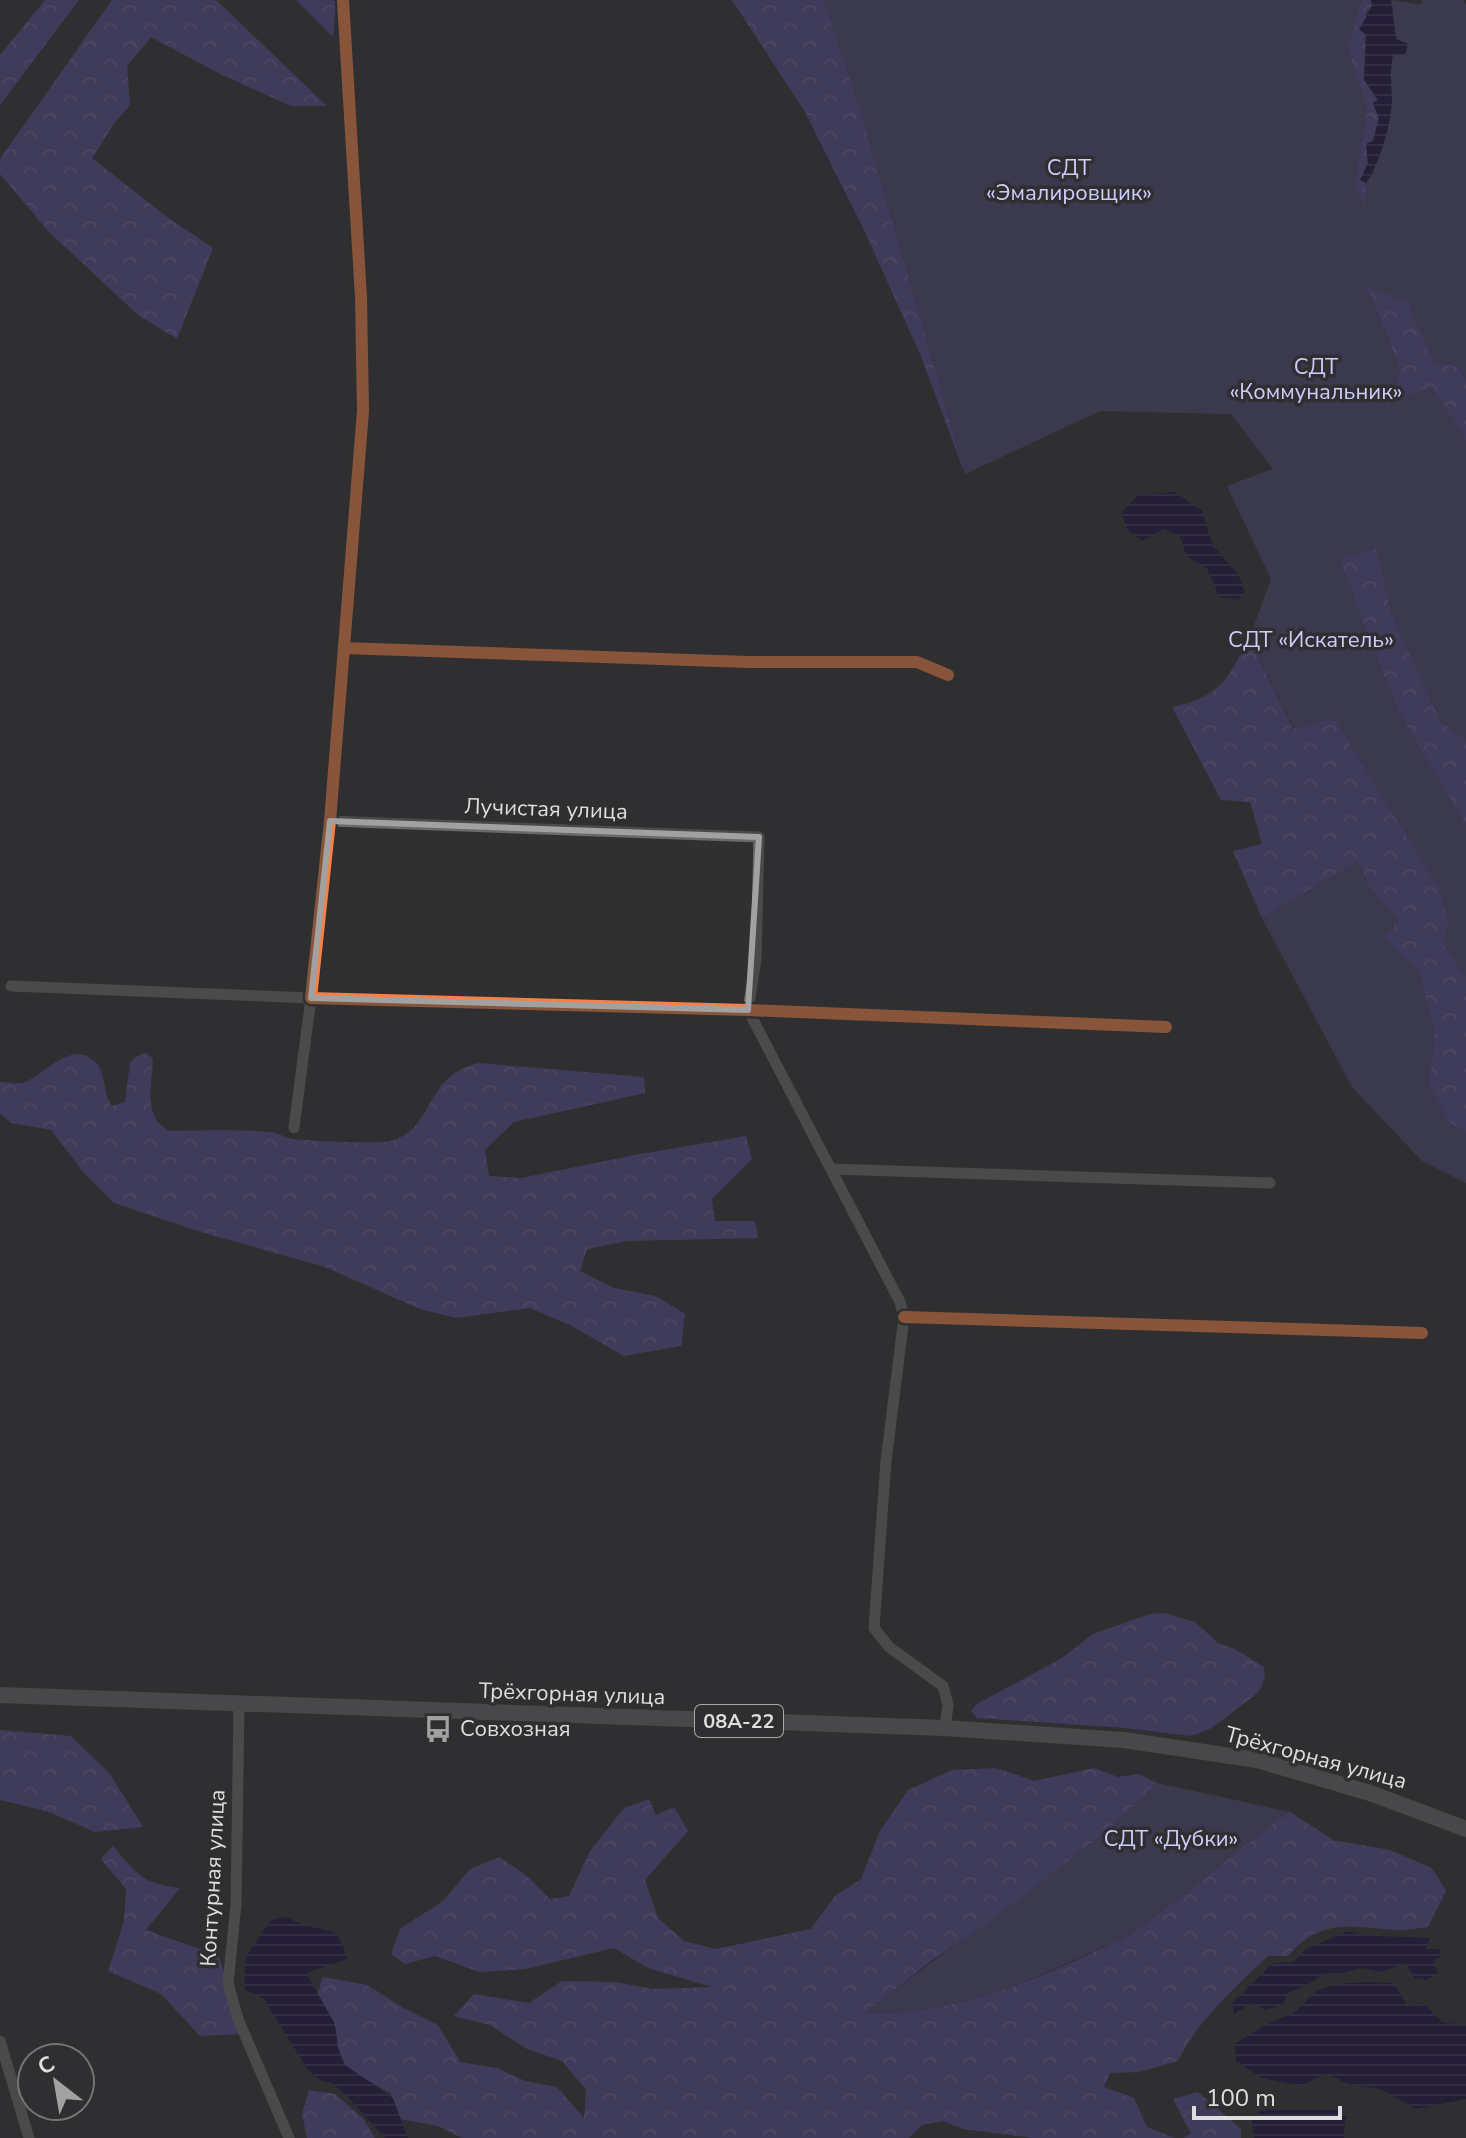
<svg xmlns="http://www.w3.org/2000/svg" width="1466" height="2138" font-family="'Nunito Sans',sans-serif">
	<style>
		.green { fill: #494670 }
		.forest { fill: url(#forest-crowns) }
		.water { fill: url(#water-rules) }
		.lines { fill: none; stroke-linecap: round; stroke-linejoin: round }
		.minor { stroke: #6a6a6b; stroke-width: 11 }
		.highway { stroke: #676768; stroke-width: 16 }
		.cycleway-casing { stroke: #2f2f32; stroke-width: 17 }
		.cycleway { stroke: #f48246; stroke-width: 12 }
		.marked { fill: none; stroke: #a1a1a2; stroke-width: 6; stroke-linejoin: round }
		.labels { text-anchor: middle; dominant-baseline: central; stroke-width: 7; stroke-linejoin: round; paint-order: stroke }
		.shield { fill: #2f2f32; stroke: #aaaaab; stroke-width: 2 }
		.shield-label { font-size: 20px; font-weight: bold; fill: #dededf }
		.park-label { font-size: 22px; fill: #cdcbf9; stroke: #2f2f32 }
		.street-label { font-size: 22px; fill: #dededf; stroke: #2f2f32 }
		.poi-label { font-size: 22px; fill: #dededf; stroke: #2f2f32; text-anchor: start }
	</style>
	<defs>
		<pattern id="forest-crowns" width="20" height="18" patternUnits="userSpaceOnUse" patternTransform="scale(2)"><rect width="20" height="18" fill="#52498f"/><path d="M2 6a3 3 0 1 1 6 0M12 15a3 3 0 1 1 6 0" fill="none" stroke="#6a639e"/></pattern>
		<pattern id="water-rules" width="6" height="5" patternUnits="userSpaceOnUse" patternTransform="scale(2)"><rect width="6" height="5" fill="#18093e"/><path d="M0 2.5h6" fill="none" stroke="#392c59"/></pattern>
	</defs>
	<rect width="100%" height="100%" fill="#303031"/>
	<g class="green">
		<path d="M 824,0 L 1362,0 L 1347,47 L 1367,109 L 1355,186 L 1363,206 L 1366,183 L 1373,173 L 1392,98 L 1389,78 L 1393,53 L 1408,44 L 1396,40 L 1391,0 L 1421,5 L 1423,0 L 1462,0 L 1466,4 L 1466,379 L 1457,367 L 1435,364 L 1407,301 L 1366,288 L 1399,365 L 1397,398 L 1433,388 L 1466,442 L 1466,740 L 1441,722 L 1392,615 L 1376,550 L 1340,558 L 1364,626 L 1400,715 L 1466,826 L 1466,977 L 1444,945 L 1449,921 L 1438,886 L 1334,718 L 1294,729 L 1249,639 L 1271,579 L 1227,486 L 1273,469 L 1231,414 L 1100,411 L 965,474 L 860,109 Z"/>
		<path d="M 1358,861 L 1371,890 L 1399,919 L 1384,938 L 1418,971 L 1435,1031 L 1429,1085 L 1447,1120 L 1466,1133 L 1466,1183 L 1422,1161 L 1352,1087 L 1262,918 Z"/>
		<path d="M 1157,1783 L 1290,1812 C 1235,1850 1186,1898 1129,1934 C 1116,1943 1100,1948 1085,1955 C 1015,1989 941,2015 863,2014 C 962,1938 1066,1869 1157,1783 Z"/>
	</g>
	<g class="forest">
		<path d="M 45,0 L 79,0 L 0,105 L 0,55 Z"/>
		<path d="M 112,0 L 216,0 L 327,106 L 291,106 L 220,74 L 151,37 L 127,66 L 130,105 L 114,124 L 92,158 L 167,217 L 213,248 L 177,339 L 138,315 L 49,232 L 0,174 L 0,159 Z"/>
		<path d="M 296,0 L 334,0 L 336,5 L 333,37 Z"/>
		<path d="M 732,0 L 824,0 L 860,109 L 965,474 L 920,354 L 864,230 L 805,112 Z"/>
		<path d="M 1362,0 L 1371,0 L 1372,6 L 1366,13 L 1364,80 L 1378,100 L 1373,103 L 1379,118 L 1373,141 L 1366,144 L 1368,163 L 1360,180 L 1366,183 L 1364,207 L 1355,186 L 1367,109 L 1347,47 Z"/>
		<path d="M 1366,287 L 1407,301 L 1435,364 L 1457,366 L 1466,379 L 1466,442 L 1433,388 L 1397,398 L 1399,365 Z"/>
		<path d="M 1376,549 L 1392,615 L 1441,722 L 1466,740 L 1466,826 L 1400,715 L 1364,626 L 1340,558 Z"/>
		<path d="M 1249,639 L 1293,729 L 1334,718 L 1438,886 L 1449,921 L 1444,945 L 1466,977 L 1466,1133 L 1447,1120 L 1429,1085 L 1435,1031 L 1418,971 L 1384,938 L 1399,919 L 1371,890 L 1358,861 L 1262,918 L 1233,851 L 1262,844 L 1250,802 L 1221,800 L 1172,707 C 1220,697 1227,680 1249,639 Z"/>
		<path d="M 143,1053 L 148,1054 L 153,1059 C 152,1084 142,1119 170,1131 C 202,1131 236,1129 269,1132 C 277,1132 284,1137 292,1139 C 304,1141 382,1144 391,1141 C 436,1129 423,1075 479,1063 L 644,1077 L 645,1093 L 514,1122 L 485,1150 L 489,1176 L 521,1178 L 640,1154 L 746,1136 L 752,1159 L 712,1199 L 715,1221 L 755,1221 L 758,1238 L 627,1241 L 587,1249 L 580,1271 L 614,1288 L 656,1296 L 685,1314 L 681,1346 L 624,1356 L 570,1325 L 530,1308 L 456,1318 L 420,1309 L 325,1267 L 201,1232 L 114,1203 L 84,1173 L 51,1130 L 12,1123 L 0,1114 L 0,1082 C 8,1082 18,1085 25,1082 C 46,1074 69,1041 93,1060 C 107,1070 102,1093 112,1106 L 125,1102 L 130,1063 L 134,1058 Z"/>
		<path d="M 1165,1613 L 1195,1622 L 1218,1643 L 1235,1649 L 1264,1667 L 1265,1677 L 1262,1686 L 1254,1696 L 1210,1729 L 1191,1736 L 1126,1728 L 977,1718 L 971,1711 L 977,1704 L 1062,1658 L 1093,1634 L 1150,1614 Z"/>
		<path d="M 0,1730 L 71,1736 L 110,1774 L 143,1827 L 95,1832 L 46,1811 L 0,1800 Z"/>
		<path d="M 996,1768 L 1034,1781 L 1094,1768 L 1118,1777 L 1139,1774 L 1157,1783 L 1105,1832 L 982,1927 L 931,1961 L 864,2014 C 940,2015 1013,1990 1081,1958 C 1097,1950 1115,1943 1130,1934 C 1186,1897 1235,1850 1290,1812 L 1333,1840 L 1390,1850 L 1432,1868 L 1446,1891 L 1428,1927 C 1418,1928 1407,1931 1397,1930 C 1352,1928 1322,1916 1288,1956 L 1268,1956 C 1234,1988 1199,2019 1178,2061 L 1139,2072 L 1110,2073 L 1104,2087 L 1134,2098 L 1147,2127 L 1175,2138 L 1033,2138 L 963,2129 L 943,2121 L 922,2125 L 909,2138 L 462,2138 L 438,2126 L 399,2119 L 390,2093 L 339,2064 L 317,1995 L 323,1977 L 367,1985 L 403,2008 L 438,2025 L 460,2062 L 497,2068 L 525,2081 L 557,2087 L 584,2118 L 586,2090 L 562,2061 L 527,2049 L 490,2025 L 454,2016 L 474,1994 L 529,2003 L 562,1981 L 616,1982 L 652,1989 L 712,1987 L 648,1968 L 614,1948 L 525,1969 L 480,1972 L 435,1956 L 405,1964 L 391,1954 L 400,1929 L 443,1901 L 470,1869 L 499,1857 L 527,1876 L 550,1899 L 569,1896 L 590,1851 L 624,1808 L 649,1799 L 656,1815 L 674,1807 L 688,1831 L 645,1880 L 658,1918 L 684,1941 L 716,1949 L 811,1929 L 835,1896 L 861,1879 L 880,1831 L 908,1790 L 952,1770 Z"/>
		<path d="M 113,1846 C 137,1874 141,1883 180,1888 L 146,1930 L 219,1956 L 241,2034 L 200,2036 L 161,1994 L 108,1971 L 124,1921 L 126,1889 L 101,1859 Z"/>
		<path d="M 309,2090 L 335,2094 L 363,2118 L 375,2138 L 307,2138 L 302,2114 Z"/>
		<path d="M 1198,2092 L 1241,2129 L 1241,2138 L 1183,2138 L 1191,2134 L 1173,2099 Z"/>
	</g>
	<g class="water">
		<path d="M 1371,0 L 1391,0 L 1396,39 L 1408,44 L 1405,55 L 1393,54 C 1390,73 1391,80 1392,98 C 1392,122 1380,163 1366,183 L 1360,180 L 1368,163 L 1366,144 L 1373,141 L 1379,118 L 1373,103 L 1378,100 L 1364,80 L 1367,35 L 1359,30 L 1372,6 Z"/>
		<path d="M 1175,492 L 1202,511 L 1213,546 L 1238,574 L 1245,593 L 1238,600 L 1219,597 L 1207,568 L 1186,556 L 1180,536 L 1163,529 L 1142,541 L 1127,529 L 1121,513 L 1138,495 Z"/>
		<path d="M 286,1917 C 294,1921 302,1925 311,1927 C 339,1932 338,1931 347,1959 L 306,1973 L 335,2024 L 338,2048 L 345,2065 L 393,2098 L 408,2138 L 385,2138 L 344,2093 L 332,2083 L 321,2081 L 308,2070 L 263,1998 L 245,1990 C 243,1948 250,1953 271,1920 Z"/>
		<path d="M 1347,1931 C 1375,1938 1401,1936 1430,1938 L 1426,1949 L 1440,1949 L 1441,1956 L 1433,1961 L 1438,1973 L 1427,1980 L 1415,1978 L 1405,1963 L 1381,1972 L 1362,1968 L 1342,1973 L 1325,1973 L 1307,1985 L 1288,1993 L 1283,2004 L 1266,2010 L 1252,2003 L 1234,2014 L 1232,2003 L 1273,1963 L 1293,1962 L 1306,1949 Z"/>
		<path d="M 1366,1982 L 1394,1983 L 1407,2005 L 1423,2003 L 1442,2022 L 1466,2026 L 1466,2099 L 1417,2109 L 1380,2089 L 1348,2084 L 1326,2073 L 1301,2086 L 1262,2078 L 1236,2061 L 1235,2044 L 1263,2026 L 1294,2013 L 1317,1990 L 1338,1984 Z"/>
		<path d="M 1266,2110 L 1338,2110 L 1346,2117 L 1350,2113 L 1345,2121 L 1344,2138 L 1254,2138 L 1252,2121 L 1259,2111 Z"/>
	</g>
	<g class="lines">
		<g class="minor">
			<path d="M 343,0 L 361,297 L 363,411 L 330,821 L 311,998 L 748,1010 L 1166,1027"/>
			<path d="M 344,648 L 748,662 L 917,662 L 948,675"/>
			<path d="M 330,821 L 759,837 L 756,959 L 748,1010 L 900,1302 L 904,1317 L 886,1461 L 874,1628 L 889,1647 L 943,1686 L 948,1705 L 945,1728"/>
			<path d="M 11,986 L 311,998 L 294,1128"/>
			<path d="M 831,1169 L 1270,1183"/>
			<path d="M 904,1317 L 1422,1333"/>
			<path d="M 239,1705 L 236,1905 L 228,1983 L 238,2019 L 289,2138"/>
			<path d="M 0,2041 L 29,2138"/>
		</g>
		<path class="highway" d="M 0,1695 L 945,1728 L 1124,1740 L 1257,1760 L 1370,1793 L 1466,1829"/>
		<g class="cycleway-casing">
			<g id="cycleway">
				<path d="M 343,0 L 361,297 L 363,411 L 330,821 L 311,998 L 748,1010 L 1166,1027"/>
				<path d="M 344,648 L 748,662 L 917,662 L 948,675"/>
				<path d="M 904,1317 L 1422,1333"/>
			</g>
		</g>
		<use href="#cycleway" class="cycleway"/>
	</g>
	<path d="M0 0H1466V2138H0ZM 330,821 L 759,837 L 748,1010 L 311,998 Z" fill="#303031" fill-opacity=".55" fill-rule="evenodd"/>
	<path class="marked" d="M 330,821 L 759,837 L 748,1010 L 311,998 Z"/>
	<defs>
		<g id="bus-bare" transform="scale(2.16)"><path d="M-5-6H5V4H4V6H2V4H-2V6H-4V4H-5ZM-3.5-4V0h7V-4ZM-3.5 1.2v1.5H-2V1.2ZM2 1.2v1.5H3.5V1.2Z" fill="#a1a1a2" stroke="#2f2f32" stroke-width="2.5" paint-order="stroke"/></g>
	</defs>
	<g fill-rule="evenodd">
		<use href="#bus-bare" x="438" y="1729"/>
	</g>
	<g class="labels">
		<rect class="shield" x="695" y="1705" width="88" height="32" rx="6"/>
		<g class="shield-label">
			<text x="739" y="1721">08А-22</text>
		</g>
		<g class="park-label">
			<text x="1069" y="168">СДТ<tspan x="1069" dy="25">«Эмалировщик»</tspan></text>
			<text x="1316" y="367">СДТ<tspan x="1316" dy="25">«Коммунальник»</tspan></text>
			<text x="1311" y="640">СДТ «Искатель»</text>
			<text x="1171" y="1839">СДТ «Дубки»</text>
		</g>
		<g class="street-label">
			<text transform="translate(546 809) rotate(2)">Лучистая улица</text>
			<text transform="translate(572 1694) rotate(2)">Трёхгорная улица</text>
			<text transform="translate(1316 1758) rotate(15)">Трёхгорная улица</text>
			<text transform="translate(213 1878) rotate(-87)">Контурная улица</text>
		</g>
		<g class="poi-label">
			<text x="460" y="1729">Совхозная</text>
		</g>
	</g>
	<g transform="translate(56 2082) rotate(329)"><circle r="38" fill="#2f2f32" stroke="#757577" stroke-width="2"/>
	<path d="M0-6L14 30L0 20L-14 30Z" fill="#a1a1a2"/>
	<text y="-12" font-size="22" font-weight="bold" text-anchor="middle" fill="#dededf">С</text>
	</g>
	<path d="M1194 2106v12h146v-12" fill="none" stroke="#dededf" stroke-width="4"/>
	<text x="1206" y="2106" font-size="24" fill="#dededf" stroke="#2f2f32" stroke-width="6" paint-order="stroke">100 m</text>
</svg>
